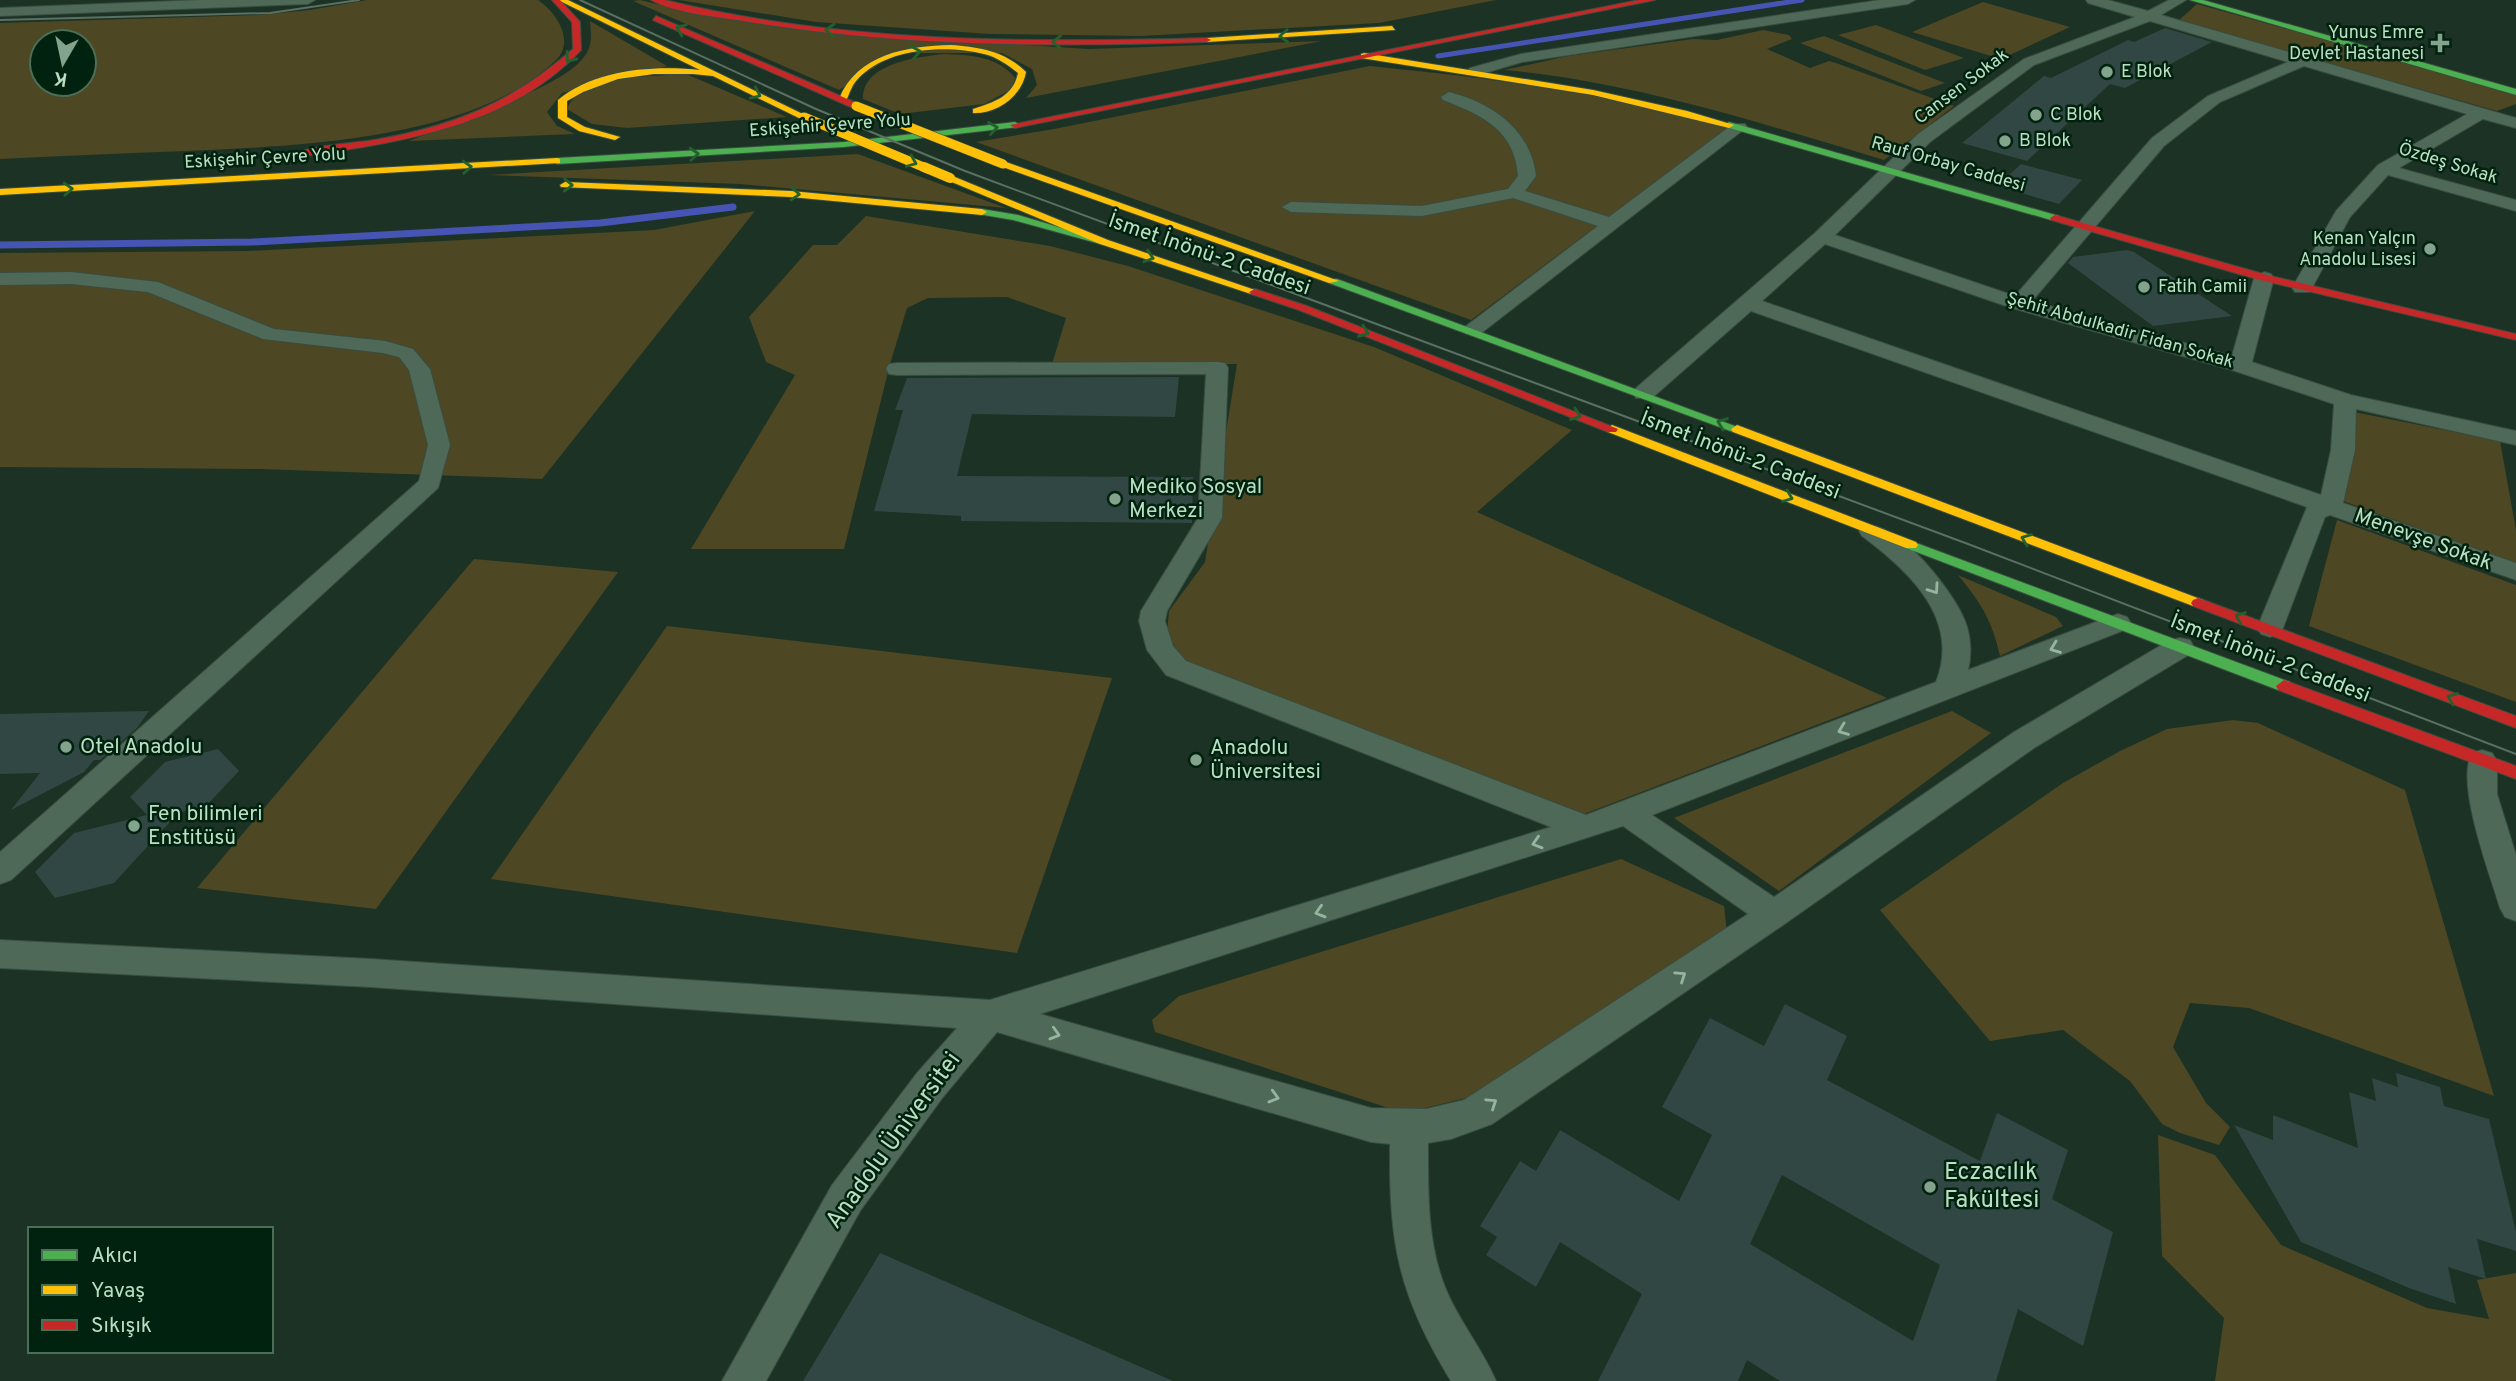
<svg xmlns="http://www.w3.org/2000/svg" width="2516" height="1381" font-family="Overpass,sans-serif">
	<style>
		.green { fill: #4d4723; fill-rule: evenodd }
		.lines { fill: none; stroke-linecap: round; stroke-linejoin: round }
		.stream-far1 { stroke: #4654b4; stroke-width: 5 }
		.stream { stroke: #4654b4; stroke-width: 7 }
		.building { fill: #314743; fill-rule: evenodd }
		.street-casing { stroke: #394d40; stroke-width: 2 }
		.fast-casing { stroke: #394d40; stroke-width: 2 }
		.slow-casing { stroke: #394d40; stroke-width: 2 }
		.jam-casing { stroke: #394d40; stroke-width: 2 }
		.street { fill: #4f6958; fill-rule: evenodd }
		.fast { fill: #4caf50; fill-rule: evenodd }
		.slow { fill: #ffc107; fill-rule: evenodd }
		.jam { fill: #c62828; fill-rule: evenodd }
		.tram { stroke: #5a7062; stroke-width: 2 }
		.slow-bridge-far1-casing { stroke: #394d40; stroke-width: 10; stroke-linecap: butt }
		.slow-bridge-casing { stroke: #394d40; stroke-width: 11; stroke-linecap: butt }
		.slow-bridge-far1 { stroke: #ffc107; stroke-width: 9 }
		.slow-bridge { stroke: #ffc107; stroke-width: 10 }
		.oneway { stroke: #23612c }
		.oneway2 { stroke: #95b69e }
		.poi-dot { fill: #83a38c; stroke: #01220e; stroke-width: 2.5 }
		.labels { text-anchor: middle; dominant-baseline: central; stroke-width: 5; stroke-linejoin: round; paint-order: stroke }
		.far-poi-label { font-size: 18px; fill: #bae0c4; stroke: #01220e; text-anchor: start }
		.far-street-label { font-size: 18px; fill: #bae0c4; stroke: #01220e }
		.street-label { font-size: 21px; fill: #bae0c4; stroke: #01220e }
		.poi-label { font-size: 21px; fill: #bae0c4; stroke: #01220e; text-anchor: start }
		.near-street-label { font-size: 24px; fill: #bae0c4; stroke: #01220e }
		.near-poi-label { font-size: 24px; fill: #bae0c4; stroke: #01220e; text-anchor: start }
	</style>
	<rect width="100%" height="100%" fill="#1c3225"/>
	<g class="green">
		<path d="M 367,0 L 538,0 C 557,13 576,42 555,61 C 471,141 296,146 186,151 C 124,153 62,156 0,159 L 0,23 L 259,15 L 310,10 ZM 42,42 L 84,42 L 84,84 L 42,84 Z"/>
		<path d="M 640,0 L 711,17 L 929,39 L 1089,49 L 1322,41 L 1026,98 L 1037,85 L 1032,69 L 1002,53 L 897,53 L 839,90 L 633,1 Z"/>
		<path d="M 679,0 L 1496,0 L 1379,23 L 1141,36 L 990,34 L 816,22 Z"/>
		<path d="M 1983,2 L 2070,27 L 2001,59 L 1912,32 Z"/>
		<path d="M 2197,4 L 2516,93 L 2516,104 L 2497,111 L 2178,21 Z"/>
		<path d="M 590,21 L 667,66 L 562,93 L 547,112 L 557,126 L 575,134 L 409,141 C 448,125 562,88 584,57 C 593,45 591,35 590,21 Z"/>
		<path d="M 1876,25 L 1964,58 L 1925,70 L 1838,35 Z"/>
		<path d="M 1763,30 L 1789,35 L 1792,39 L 1767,49 L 1810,68 L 1829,61 L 1836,63 L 1954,106 L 1884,160 C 1760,123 1634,82 1504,70 L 1568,56 L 1693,39 L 1717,40 Z"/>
		<path d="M 1824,36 L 1945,83 L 1921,91 L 1800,43 Z"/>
		<path d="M 944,54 C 970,55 998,56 1015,78 L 1012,89 L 984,104 L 900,114 L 863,99 C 862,63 918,57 944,54 Z"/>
		<path d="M 1370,66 L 1455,75 L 1594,94 L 1728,128 L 1471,320 L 976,142 L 1054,129 Z"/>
		<path d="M 686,74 L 787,117 L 627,128 L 592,124 L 567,109 C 582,73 652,77 686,74 Z"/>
		<path d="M 858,154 L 1006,208 L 740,184 L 488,175 Z"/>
		<path d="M 755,211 L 542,479 L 260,469 L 0,467 L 0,253 L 248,251 L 654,230 Z"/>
		<path d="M 866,216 L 1050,246 L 1128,266 L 1374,347 L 1572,430 L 1477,512 L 1887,698 L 1584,814 L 1192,665 L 1179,654 L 1167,633 L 1169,611 L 1205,562 L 1237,364 L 1052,364 L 1066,318 L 1007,297 L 928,298 L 907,308 L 890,364 L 844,549 L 691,549 L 795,375 L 766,362 L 749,317 L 813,245 L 837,245 Z"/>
		<path d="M 2344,410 L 2500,441 L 2516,530 L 2516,564 L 2343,501 Z"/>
		<path d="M 2337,520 L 2516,585 L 2516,702 L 2309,626 Z"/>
		<path d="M 474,559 L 618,572 L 376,909 L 197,888 Z"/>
		<path d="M 1958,575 L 2056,617 L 2063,626 L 2000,656 C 1992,620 1981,603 1958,575 Z"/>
		<path d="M 667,626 L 1112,678 L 1017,953 L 491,879 Z"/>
		<path d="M 1952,711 L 1991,733 L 1779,891 L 1674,818 Z"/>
		<path d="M 2233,720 L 2258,723 L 2405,790 L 2494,1096 L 2249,1008 L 2190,1003 L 2173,1047 L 2206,1103 L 2230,1127 L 2219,1145 L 2180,1133 L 2162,1124 L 2130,1081 L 2063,1030 L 1990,1041 L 1880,910 L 2063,783 L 2120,751 L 2167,729 Z"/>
		<path d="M 1621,859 L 1724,906 L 1727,932 L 1491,1092 L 1404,1113 L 1155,1032 L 1152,1020 L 1179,996 Z"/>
		<path d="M 2158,1135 L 2215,1155 L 2281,1245 L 2427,1308 L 2489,1319 L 2477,1280 L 2516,1273 L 2516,1381 L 2215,1381 L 2224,1318 L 2162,1256 Z"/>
	</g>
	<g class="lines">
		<path class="stream-far1" d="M 1438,56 L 1802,0"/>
		<path class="stream" d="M 0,245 L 252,242 L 600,223 L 733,207"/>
	</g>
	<g class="building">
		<path d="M 2165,28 L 2212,42 L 2125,88 L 2110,84 L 2027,161 L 1962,143 L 2044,76 L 2051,78 L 2128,40 L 2134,42 Z"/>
		<path d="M 2021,164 L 2082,180 L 2059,204 L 1997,186 Z"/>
		<path d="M 2127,250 L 2134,252 L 2232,316 L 2153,326 L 2068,263 L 2073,257 Z"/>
		<path d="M 1179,377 L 1175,417 L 972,414 L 957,476 L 1193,477 L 1192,523 L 961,521 L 961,516 L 874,511 L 903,410 L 895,410 L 907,378 Z"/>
		<path d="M 149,711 L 137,728 L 100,760 L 94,760 L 84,772 L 11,810 L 40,773 L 0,774 L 0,714 Z"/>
		<path d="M 218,749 L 239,771 L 206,806 L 178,813 L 114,883 L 55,898 L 35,872 L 74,833 L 147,815 L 130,797 L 165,762 Z"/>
		<path d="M 1785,1004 L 1847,1036 L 1827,1080 L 1980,1161 L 1997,1113 L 2068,1150 L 2052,1199 L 2113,1232 L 2083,1346 L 2018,1309 L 1996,1381 L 1780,1381 L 1747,1360 L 1738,1381 L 1598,1381 L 1642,1294 L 1560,1242 L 1536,1287 L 1486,1255 L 1497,1237 L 1480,1226 L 1520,1161 L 1536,1171 L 1560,1130 L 1679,1201 L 1712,1135 L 1662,1107 L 1710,1018 L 1764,1046 ZM 1782,1175 L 1940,1265 L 1913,1341 L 1750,1244 Z"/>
		<path d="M 2396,1073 L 2440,1087 L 2444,1106 L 2489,1119 L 2516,1232 L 2516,1251 L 2477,1239 L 2486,1279 L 2448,1267 L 2456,1304 L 2409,1288 L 2301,1242 L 2234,1125 L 2273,1140 L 2273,1115 L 2358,1148 L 2349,1092 L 2376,1101 L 2372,1078 L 2398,1087 Z"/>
		<path d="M 880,1253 L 1173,1381 L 803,1381 Z"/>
	</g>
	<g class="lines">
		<g class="street-casing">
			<g id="street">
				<path d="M 201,0 L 315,0 L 308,4 L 0,16 L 0,8 Z"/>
				<path d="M 1880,0 L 1915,0 L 1908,4 L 1522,62 L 1475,76 L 1467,71 L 1470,68 L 1521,54 Z"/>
				<path d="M 2086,0 L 2108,0 L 2148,11 L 2169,0 L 2186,0 L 2161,15 L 2516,118 L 2516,128 L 2483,119 L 2399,168 L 2516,200 L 2516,211 L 2388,175 L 2350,217 L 2312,288 L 2309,292 L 2295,292 L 2292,288 L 2336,211 L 2378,165 L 2467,114 L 2304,66 L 2220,102 L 2164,146 L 2032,301 L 2232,356 L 2254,278 L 2264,272 L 2271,274 L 2274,278 L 2252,362 L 2351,395 L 2516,431 L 2516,445 L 2356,409 L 2355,450 L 2343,503 L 2516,563 L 2516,580 L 2330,515 L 2325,517 L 2283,628 L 2279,634 L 2270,637 L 2261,634 L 2257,628 L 2307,507 L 1751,311 L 1652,398 L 1636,398 L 1633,393 L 1636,388 L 1815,233 L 1918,134 L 2024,59 L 2135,17 L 2088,3 ZM 2150,21 L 2288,62 L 2208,96 L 2152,138 L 2015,296 L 1835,235 L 1930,142 L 2034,65 ZM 1825,244 L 2012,308 L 2232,370 L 2334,404 L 2331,450 L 2321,495 L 1762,301 Z"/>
				<path d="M 1449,92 C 1492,103 1531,130 1536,176 L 1525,191 L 1609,217 L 1733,124 L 1745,124 L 1747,127 L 1480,334 L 1466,334 L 1463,330 L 1466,326 L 1598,226 L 1513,198 L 1422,216 L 1291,212 L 1282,207 L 1291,202 L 1422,206 L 1508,189 L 1518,176 C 1515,130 1482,115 1443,100 L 1441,97 Z"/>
				<path d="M 71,272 L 158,282 L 274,329 L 385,341 L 413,349 L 430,369 L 450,445 L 438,488 L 11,880 L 0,884 L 0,852 L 419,481 L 428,445 L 409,370 L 399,357 L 383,353 L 263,339 L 148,292 L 71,284 L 0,285 L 0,273 Z"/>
				<path d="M 1217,362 L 1225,363 L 1228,368 L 1222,518 L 1167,611 L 1165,621 L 1173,646 L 1186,661 L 1586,815 L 1936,682 C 1961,619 1909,571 1862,536 L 1859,531 L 1862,526 C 1896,517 1954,592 1965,621 C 1971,636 1972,655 1968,670 L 2109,617 L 2118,614 L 2127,617 L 2131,623 L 2127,629 L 1652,815 L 1774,897 L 2014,732 L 2170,640 L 2180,638 L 2190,640 L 2194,647 L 2190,654 L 2034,748 L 1786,923 L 1492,1124 L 1451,1139 L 1428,1143 C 1428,1191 1427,1242 1445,1287 C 1458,1320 1482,1348 1496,1381 L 1451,1381 C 1398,1294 1389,1244 1390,1144 L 1371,1142 L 997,1032 L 943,1097 L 860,1211 L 766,1381 L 722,1381 L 832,1185 L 917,1073 L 957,1028 L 371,987 L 0,968 L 0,940 L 371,959 L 990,1000 L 1551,827 L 1166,675 L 1147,650 L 1139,621 L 1141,611 L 1198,518 L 1206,374 L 897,375 L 889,374 L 886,369 L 889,364 L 897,363 ZM 1623,826 L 1748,914 L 1464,1100 L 1426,1109 L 1371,1108 L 1040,1014 Z"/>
				<path d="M 2482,750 L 2492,753 L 2497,761 L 2497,794 L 2516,855 L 2516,921 L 2505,917 L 2500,908 C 2490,874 2455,783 2472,753 Z"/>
			</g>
		</g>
		<g class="fast-casing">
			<g id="fast">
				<path d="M 2190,0 L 2203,0 L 2516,89 L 2516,95 Z"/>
				<path d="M 1015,122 L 1020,125 L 1018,127 L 844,147 L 557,164 L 552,161 L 557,158 L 844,142 Z"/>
				<path d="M 1729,122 L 2059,216 L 2060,218 L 2051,220 L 1726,127 L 1724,125 Z"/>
				<path d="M 982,209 L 1018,215 L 1109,242 L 1104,245 L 1013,220 L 978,214 L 977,212 Z"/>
				<path d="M 1329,279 L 1337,279 L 1743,429 L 1741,432 L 1733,432 L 1329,283 Z"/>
				<path d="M 1911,541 L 2290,682 L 2292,686 L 2290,690 L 2278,690 L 1906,548 L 1904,545 Z"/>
			</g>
		</g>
		<g class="slow-casing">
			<g id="slow">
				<path d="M 558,0 L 568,0 L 809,117 L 801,119 L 713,76 L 693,74 L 654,74 L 618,79 L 583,92 L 567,101 L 567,117 L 585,127 L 620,137 L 615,140 L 579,131 L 558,118 L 558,100 C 595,69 654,65 700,70 Z"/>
				<path d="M 1392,26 L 1395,30 L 1207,42 L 1203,40 L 1207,38 Z"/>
				<path d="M 951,45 C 979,47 1005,51 1026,72 C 1022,96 997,114 973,113 L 973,109 C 994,102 1013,97 1018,73 C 1008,65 997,57 984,54 C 946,44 883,48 856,81 C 851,87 849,95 846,101 L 839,99 C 857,54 907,46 951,45 Z"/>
				<path d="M 1364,53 L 1593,90 L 1687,111 L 1734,125 L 1729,128 L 1593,95 L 1361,58 L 1361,54 Z"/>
				<path d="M 557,158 L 560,159 L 560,163 L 0,195 L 0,189 Z"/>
				<path d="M 1000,162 L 1006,162 L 1339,281 L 1329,283 L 1000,166 Z"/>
				<path d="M 950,175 L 1108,240 L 1261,292 L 1251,294 L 1100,244 L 947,180 L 945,178 Z"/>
				<path d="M 565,182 L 791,191 L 982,209 L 987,212 L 982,215 L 791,197 L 561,187 L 560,185 Z"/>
				<path d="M 1612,425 L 1916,542 L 1918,545 L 1916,548 L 1906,548 L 1608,432 L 1606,429 Z"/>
				<path d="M 1737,425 L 2203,600 L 2205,603 L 2203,606 L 2193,606 L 1733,432 L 1731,429 Z"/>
			</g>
		</g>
		<g class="jam-casing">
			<g id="jam">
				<path d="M 552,0 L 560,0 L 580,22 L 581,50 C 508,128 399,142 299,157 L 294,154 C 307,146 355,143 374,140 C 454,126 511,103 573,49 L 572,22 Z"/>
				<path d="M 651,0 L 665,0 C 840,43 1027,43 1207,38 L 1211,40 L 1207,42 C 1053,47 896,47 744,21 C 718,17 674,13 651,0 Z"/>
				<path d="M 1639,0 L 1655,0 L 1015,128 L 1010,125 Z"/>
				<path d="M 656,16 L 859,104 L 860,106 L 853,108 L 653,20 Z"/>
				<path d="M 2055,215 L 2267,275 L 2516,334 L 2516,340 L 2260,280 L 2051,220 L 2050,218 Z"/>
				<path d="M 1255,289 L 1307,306 L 1618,429 L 1616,432 L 1608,432 L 1299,310 L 1251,294 L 1249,292 Z"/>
				<path d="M 2198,598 L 2516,716 L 2516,728 L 2193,606 L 2191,603 L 2193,600 Z"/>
				<path d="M 2284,680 L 2516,766 L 2516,779 L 2278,690 L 2276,686 Z"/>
			</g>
		</g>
		<use href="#street" class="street"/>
		<use href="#fast" class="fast"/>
		<use href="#slow" class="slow"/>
		<use href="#jam" class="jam"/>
		<g class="tram">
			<path d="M 580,0 L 816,109 L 965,171 L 1968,544 L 2516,754"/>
			<path d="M 0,20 L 270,13 L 359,0"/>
		</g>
		<g class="slow-bridge-far1-casing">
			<g id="slow-bridge-far1">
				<path d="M 856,106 L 1003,164"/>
				<path d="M 804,117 L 928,169"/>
			</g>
		</g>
		<g class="slow-bridge-casing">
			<path id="slow-bridge" d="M 924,167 L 950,178"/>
		</g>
		<use href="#slow-bridge-far1" class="slow-bridge-far1"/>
		<use href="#slow-bridge" class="slow-bridge"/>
	</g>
	<defs><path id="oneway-chevron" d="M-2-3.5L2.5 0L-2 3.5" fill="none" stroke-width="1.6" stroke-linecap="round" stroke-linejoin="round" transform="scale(1.75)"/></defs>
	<g class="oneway">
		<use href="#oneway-chevron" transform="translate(681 29) rotate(-157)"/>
		<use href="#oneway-chevron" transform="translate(830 30) rotate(-175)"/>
		<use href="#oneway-chevron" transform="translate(1284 36) rotate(177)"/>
		<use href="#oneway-chevron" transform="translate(1057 42) rotate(-180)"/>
		<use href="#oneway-chevron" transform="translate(916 52) rotate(-10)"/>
		<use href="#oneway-chevron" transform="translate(570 58) rotate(127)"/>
		<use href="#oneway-chevron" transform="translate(756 94) rotate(25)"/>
		<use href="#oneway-chevron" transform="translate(993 128) rotate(-9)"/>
		<use href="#oneway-chevron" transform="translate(694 154) rotate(-3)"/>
		<use href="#oneway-chevron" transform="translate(912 162) rotate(23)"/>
		<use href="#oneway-chevron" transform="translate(467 167) rotate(-3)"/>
		<use href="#oneway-chevron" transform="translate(568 185) rotate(1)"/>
		<use href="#oneway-chevron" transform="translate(68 189) rotate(-3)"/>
		<use href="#oneway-chevron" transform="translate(795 194) rotate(4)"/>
		<use href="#oneway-chevron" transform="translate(1149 257) rotate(18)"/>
		<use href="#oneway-chevron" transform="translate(1364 332) rotate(21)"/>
		<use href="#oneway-chevron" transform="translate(1576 415) rotate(21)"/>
		<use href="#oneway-chevron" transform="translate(1722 423) rotate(-159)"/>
		<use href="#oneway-chevron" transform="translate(1788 497) rotate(21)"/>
		<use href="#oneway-chevron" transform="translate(2026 539) rotate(-159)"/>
		<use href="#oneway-chevron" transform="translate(2240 617) rotate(-159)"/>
		<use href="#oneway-chevron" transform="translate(2452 698) rotate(-159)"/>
	</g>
	<g class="oneway2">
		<use href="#oneway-chevron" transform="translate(1934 589) rotate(55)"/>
		<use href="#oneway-chevron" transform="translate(2055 648) rotate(159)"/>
		<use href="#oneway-chevron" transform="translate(1843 730) rotate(159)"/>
		<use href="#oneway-chevron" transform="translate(1537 843) rotate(163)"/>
		<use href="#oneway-chevron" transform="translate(1320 912) rotate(163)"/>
		<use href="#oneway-chevron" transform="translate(1681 976) rotate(-34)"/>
		<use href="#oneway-chevron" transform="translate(1055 1034) rotate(16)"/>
		<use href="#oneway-chevron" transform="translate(1274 1097) rotate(16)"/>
		<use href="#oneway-chevron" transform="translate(1492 1103) rotate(-34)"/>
	</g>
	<g class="poi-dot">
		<path d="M2436.5 32.5h7v7h7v7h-7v7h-7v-7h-7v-7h7z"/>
		<circle cx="2107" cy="72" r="7"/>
		<circle cx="2036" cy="115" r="7"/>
		<circle cx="2005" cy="141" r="7"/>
		<circle cx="2430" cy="249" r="7"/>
		<circle cx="2144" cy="287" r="7"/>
		<circle cx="1115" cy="499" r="7"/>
		<circle cx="66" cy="747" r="7"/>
		<circle cx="1196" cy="760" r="7"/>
		<circle cx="134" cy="826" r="7"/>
		<circle cx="1930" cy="1187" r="7"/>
	</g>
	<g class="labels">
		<g class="far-poi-label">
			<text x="2424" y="33" text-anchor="end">Yunus Emre<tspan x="2424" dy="21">Devlet Hastanesi</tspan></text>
			<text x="2121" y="72">E Blok</text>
			<text x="2050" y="115">C Blok</text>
			<text x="2019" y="141">B Blok</text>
			<text x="2416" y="239" text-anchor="end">Kenan Yalçın<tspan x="2416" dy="21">Anadolu Lisesi</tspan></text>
			<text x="2158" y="287">Fatih Camii</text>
		</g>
		<g class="far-street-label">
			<text transform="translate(1962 87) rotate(-37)">Cansen Sokak</text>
			<text transform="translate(830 126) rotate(-4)">Eskişehir Çevre Yolu</text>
			<text transform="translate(265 159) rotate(-3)">Eskişehir Çevre Yolu</text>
			<text transform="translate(2448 164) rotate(17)">Özdeş Sokak</text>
			<text transform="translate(1948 165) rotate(16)">Rauf Orbay Caddesi</text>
			<text transform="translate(2120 331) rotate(16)">Şehit Abdulkadir Fidan Sokak</text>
		</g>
		<g class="street-label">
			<text transform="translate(1209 255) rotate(19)">İsmet İnönü-2 Caddesi</text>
			<text transform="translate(1740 456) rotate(21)">İsmet İnönü-2 Caddesi</text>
			<text transform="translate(2423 540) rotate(20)">Menevşe Sokak</text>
			<text transform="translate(2270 659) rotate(21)">İsmet İnönü-2 Caddesi</text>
		</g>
		<g class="poi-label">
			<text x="1129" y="487">Mediko Sosyal<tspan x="1129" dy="24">Merkezi</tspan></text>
			<text x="80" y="747">Otel Anadolu</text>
			<text x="1210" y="748">Anadolu<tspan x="1210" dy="24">Üniversitesi</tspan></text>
			<text x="148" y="814">Fen bilimleri<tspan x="148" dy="24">Enstitüsü</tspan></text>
		</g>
		<g class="near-street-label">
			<text transform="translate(894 1141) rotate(-54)">Anadolu Üniversitei</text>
		</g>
		<g class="near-poi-label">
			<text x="1944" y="1173">Eczacılık<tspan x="1944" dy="28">Fakültesi</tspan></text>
		</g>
	</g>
	<rect x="28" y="1227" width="245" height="126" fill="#01220e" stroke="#4b6e57" stroke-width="2"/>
	<rect x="42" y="1250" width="35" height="10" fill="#4caf50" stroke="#4b6e57" stroke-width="2"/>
	<text x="91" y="1262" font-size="21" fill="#bae0c4">Akıcı</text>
	<rect x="42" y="1285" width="35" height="10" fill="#ffc107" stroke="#4b6e57" stroke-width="2"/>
	<text x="91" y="1297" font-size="21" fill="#bae0c4">Yavaş</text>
	<rect x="42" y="1320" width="35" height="10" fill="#c62828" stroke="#4b6e57" stroke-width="2"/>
	<text x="91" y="1332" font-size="21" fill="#bae0c4">Sıkışık</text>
	<g transform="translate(63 63) rotate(189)"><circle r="33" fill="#01220e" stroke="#4b6e57" stroke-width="2"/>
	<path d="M0-5L12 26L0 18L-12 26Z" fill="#83a38c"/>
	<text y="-10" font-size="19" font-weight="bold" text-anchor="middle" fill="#bae0c4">K</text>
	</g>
</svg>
